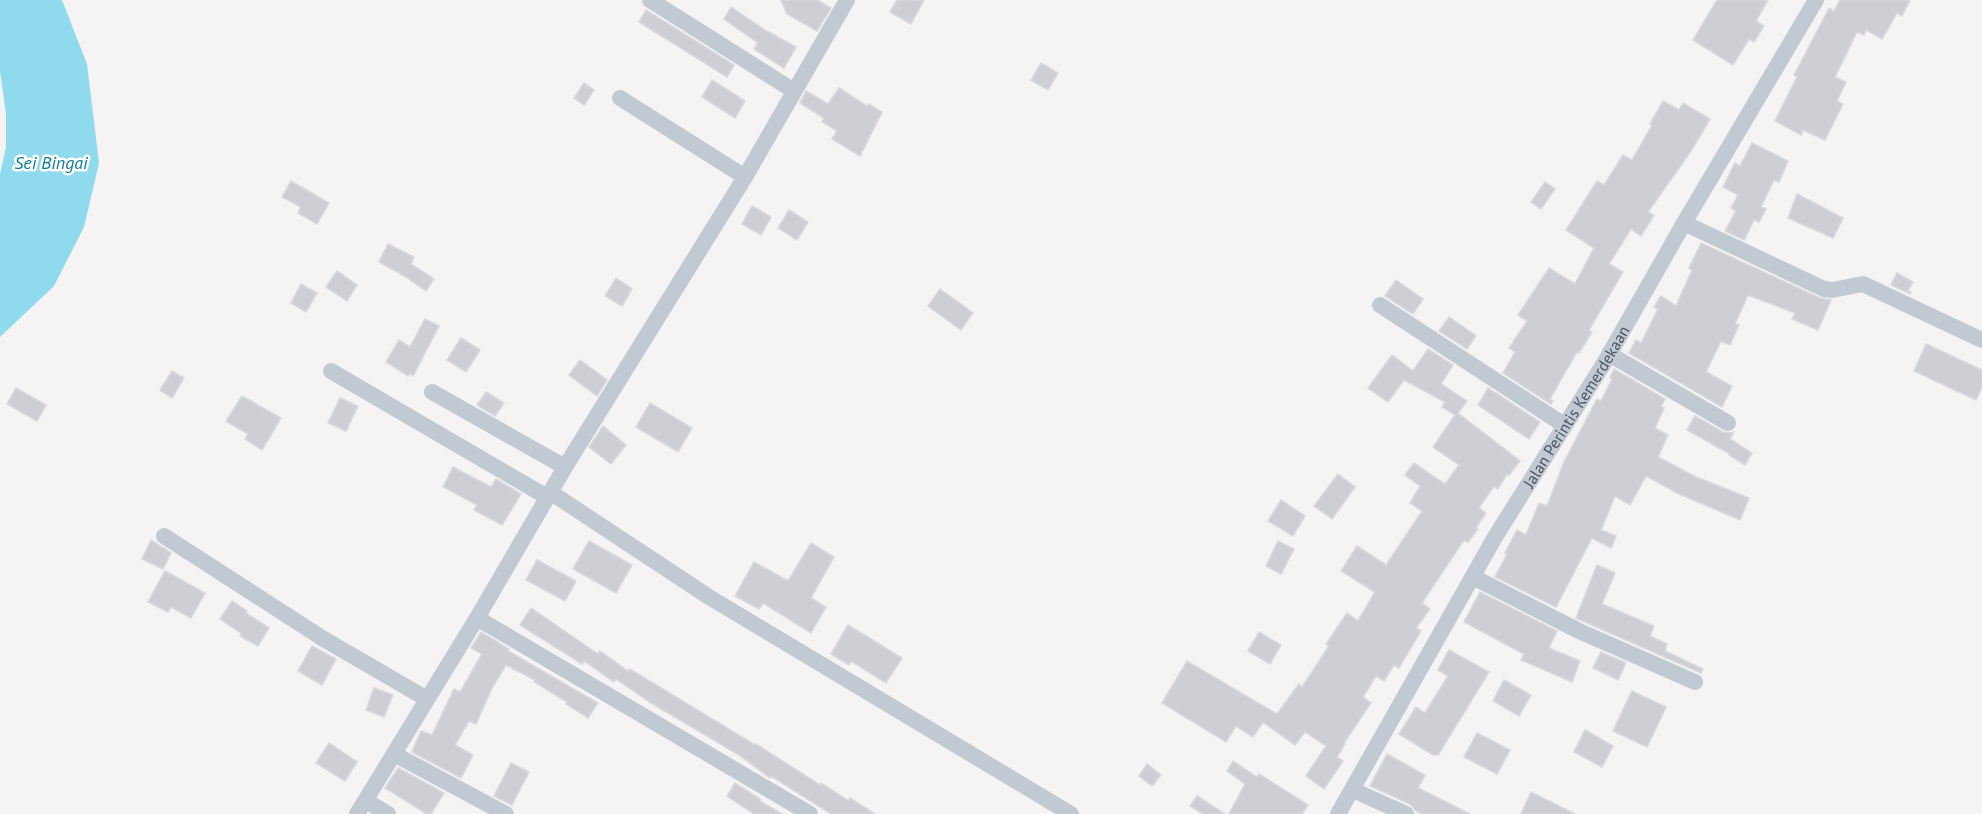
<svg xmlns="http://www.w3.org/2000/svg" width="1982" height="814" font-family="'PT Sans',sans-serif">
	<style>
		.water { fill: #90daee }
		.building { fill: #cdcfd5; stroke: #d7d9de; stroke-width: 1.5 }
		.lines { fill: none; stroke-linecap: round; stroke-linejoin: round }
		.minor { stroke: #c1cad2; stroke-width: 16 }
		.labels { text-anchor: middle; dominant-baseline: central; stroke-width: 5; stroke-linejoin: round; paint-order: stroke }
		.street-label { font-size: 16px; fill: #4a5661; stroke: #fff }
		.water-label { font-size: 18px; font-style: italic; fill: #0c7c9b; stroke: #fff }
	</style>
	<rect width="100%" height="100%" fill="#f5f3f3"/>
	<path class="water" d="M 0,0 L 62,0 L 87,64 L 99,163 L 84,227 L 54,286 L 0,337 L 0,174 L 6,147 L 6,114 L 0,71 Z"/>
	<g class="building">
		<path d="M 781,0 L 817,0 L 831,8 L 817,31 L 787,14 Z"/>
		<path d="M 897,0 L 924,0 L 911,24 L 890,12 Z"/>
		<path d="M 1717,0 L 1768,0 L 1756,21 L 1764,26 L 1754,42 L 1749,39 L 1733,65 L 1693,40 Z"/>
		<path d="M 1840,0 L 1910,0 L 1902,16 L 1897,13 L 1882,39 L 1866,30 L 1864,35 L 1857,32 L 1835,77 L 1846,82 L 1837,101 L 1843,104 L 1825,140 L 1803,130 L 1801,135 L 1775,121 L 1797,77 L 1794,75 L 1802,60 L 1829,8 L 1834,11 Z"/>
		<path d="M 731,7 L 765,30 L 796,47 L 784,68 L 754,49 L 758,43 L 724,19 Z"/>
		<path d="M 646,10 L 734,65 L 727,77 L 639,22 Z"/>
		<path d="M 1041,63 L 1058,73 L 1048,90 L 1031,80 Z"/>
		<path d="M 712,80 L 745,101 L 735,118 L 702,97 Z"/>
		<path d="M 584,83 L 594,90 L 584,105 L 574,98 Z"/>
		<path d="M 839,88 L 867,106 L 869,104 L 882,112 L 860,156 L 832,139 L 837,131 L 822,122 L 824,118 L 800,103 L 806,91 L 828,104 Z"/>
		<path d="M 1663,101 L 1679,110 L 1683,103 L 1710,119 L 1691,151 L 1648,212 L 1654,215 L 1641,236 L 1631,229 L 1609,264 L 1623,272 L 1589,330 L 1592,332 L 1579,353 L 1577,352 L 1550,399 L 1553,401 L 1551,404 L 1503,373 L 1515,352 L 1509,348 L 1527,321 L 1518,315 L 1549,268 L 1575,284 L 1594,248 L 1566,230 L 1597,181 L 1604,185 L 1623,155 L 1632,160 L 1652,125 L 1650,124 Z"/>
		<path d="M 1752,143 L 1788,161 L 1779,182 L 1774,180 L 1761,207 L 1766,209 L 1759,222 L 1754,220 L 1744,240 L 1725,231 L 1736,211 L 1731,208 L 1738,195 L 1723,187 L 1735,163 L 1740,166 Z"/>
		<path d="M 291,181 L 329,203 L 317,224 L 298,213 L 301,207 L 282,197 Z"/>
		<path d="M 1545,182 L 1555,189 L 1541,209 L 1531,202 Z"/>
		<path d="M 1797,194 L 1843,218 L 1833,238 L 1788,218 Z"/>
		<path d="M 752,206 L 771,217 L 761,235 L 742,224 Z"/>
		<path d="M 789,210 L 808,222 L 797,240 L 778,228 Z"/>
		<path d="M 1701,243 L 1820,298 L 1831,300 L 1818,330 L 1792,319 L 1795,313 L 1748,295 L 1735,324 L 1739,325 L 1730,345 L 1721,341 L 1706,372 L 1732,386 L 1722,407 L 1629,353 L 1636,340 L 1641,343 L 1658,309 L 1654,307 L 1661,296 L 1676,306 L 1692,270 L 1689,268 Z"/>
		<path d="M 388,244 L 414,257 L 411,264 L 434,279 L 426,291 L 406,277 L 379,262 Z"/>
		<path d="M 337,271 L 357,285 L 347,301 L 326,287 Z"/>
		<path d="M 1897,273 L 1913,282 L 1908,291 L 1911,292 L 1910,294 L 1891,285 Z"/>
		<path d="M 616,278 L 632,289 L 622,306 L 605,296 Z"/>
		<path d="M 1396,280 L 1423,299 L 1413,314 L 1385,296 Z"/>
		<path d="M 301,284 L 317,293 L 306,312 L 291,303 Z"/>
		<path d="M 940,289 L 973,313 L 961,330 L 928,306 Z"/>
		<path d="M 1449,317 L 1476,336 L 1467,349 L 1439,331 Z"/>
		<path d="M 425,319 L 439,326 L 413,376 L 410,373 L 408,376 L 386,362 L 399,340 L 410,347 Z"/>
		<path d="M 461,338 L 480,350 L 466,372 L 447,360 Z"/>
		<path d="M 1926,344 L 1982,370 L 1982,387 L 1976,400 L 1914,371 Z"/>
		<path d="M 1428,349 L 1453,365 L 1441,384 L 1467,401 L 1458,413 L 1520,461 L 1509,475 L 1507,474 L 1498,489 L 1494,486 L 1479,508 L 1486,513 L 1476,528 L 1478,529 L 1468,542 L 1464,540 L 1422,603 L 1430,609 L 1416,628 L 1421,631 L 1399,668 L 1394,665 L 1384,681 L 1376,676 L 1363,697 L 1371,703 L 1344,743 L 1345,744 L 1337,757 L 1343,761 L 1324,789 L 1306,776 L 1326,746 L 1305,732 L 1295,745 L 1263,722 L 1253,737 L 1236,726 L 1226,742 L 1162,703 L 1187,661 L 1277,714 L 1299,684 L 1302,687 L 1329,646 L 1326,644 L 1347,613 L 1358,621 L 1375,592 L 1341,571 L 1357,546 L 1386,565 L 1422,511 L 1410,503 L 1420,486 L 1405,475 L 1414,463 L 1445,484 L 1459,465 L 1433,447 L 1455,415 L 1442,407 L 1445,402 L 1404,380 L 1388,402 L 1368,388 L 1392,355 L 1413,371 Z"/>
		<path d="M 580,360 L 607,380 L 597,396 L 569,375 Z"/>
		<path d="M 1614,369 L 1665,399 L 1661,407 L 1664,408 L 1655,428 L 1668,435 L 1658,457 L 1696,477 L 1749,498 L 1740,520 L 1677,493 L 1646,476 L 1630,505 L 1615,496 L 1601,530 L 1616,536 L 1611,548 L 1592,538 L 1556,607 L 1495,577 L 1507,554 L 1505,553 L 1517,530 L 1526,535 L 1539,503 L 1547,506 L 1564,462 L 1597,399 L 1601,401 L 1612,379 L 1610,378 Z"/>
		<path d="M 172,371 L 184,378 L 172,398 L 160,390 Z"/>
		<path d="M 16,388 L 46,405 L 37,421 L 7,404 Z"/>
		<path d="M 1488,388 L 1540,422 L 1529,439 L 1478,405 Z"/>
		<path d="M 486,392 L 504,403 L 495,416 L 477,405 Z"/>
		<path d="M 242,396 L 281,418 L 262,450 L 245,439 L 248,434 L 226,421 Z"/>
		<path d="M 340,398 L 358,406 L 346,431 L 328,423 Z"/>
		<path d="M 650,403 L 692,428 L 678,452 L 636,427 Z"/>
		<path d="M 1695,416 L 1723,432 L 1729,433 L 1734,432 L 1730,439 L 1752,453 L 1745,465 L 1729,455 L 1730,454 L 1687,430 Z"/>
		<path d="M 603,426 L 626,445 L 611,464 L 589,447 Z"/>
		<path d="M 453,467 L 491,487 L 496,479 L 521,494 L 502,525 L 474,510 L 477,505 L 443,487 Z"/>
		<path d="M 1338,474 L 1355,487 L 1332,519 L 1314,506 Z"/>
		<path d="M 1281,500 L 1305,516 L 1293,536 L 1268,521 Z"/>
		<path d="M 151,540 L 171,553 L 163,569 L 142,559 Z"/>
		<path d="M 589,541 L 632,565 L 616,593 L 573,569 Z"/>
		<path d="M 1278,541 L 1294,549 L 1281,574 L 1266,566 Z"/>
		<path d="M 811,543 L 834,557 L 811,598 L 826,607 L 811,633 L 763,603 L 759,609 L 735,596 L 754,562 L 788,581 Z"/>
		<path d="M 537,560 L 576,581 L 565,601 L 526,580 Z"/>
		<path d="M 1597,565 L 1615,573 L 1602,604 L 1654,626 L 1650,636 L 1667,644 L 1665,651 L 1703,669 L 1701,673 L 1576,618 Z"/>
		<path d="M 165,571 L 205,593 L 191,618 L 171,607 L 168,612 L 148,602 Z"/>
		<path d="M 1480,592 L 1557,631 L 1549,648 L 1580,661 L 1572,682 L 1521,660 L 1524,654 L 1464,622 Z"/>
		<path d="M 232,601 L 247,611 L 246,613 L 269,628 L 258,646 L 240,636 L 242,634 L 220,619 Z"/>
		<path d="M 531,608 L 598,654 L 600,651 L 628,671 L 630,669 L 755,745 L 756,744 L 820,785 L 821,783 L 849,801 L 850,798 L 875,814 L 831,814 L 771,776 L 770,778 L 739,755 L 651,703 L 616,679 L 614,682 L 584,661 L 582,664 L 520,625 Z"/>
		<path d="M 848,625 L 902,658 L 886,683 L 851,661 L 849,665 L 831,654 Z"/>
		<path d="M 481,632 L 509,649 L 508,651 L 598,703 L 588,718 L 566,704 L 567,702 L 534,682 L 535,680 L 506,665 L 493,686 L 476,724 L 469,721 L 455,745 L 473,755 L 461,778 L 412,752 L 421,731 L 432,735 L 454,689 L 460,692 L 482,654 L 471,648 Z"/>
		<path d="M 1259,632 L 1281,645 L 1270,664 L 1248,651 Z"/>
		<path d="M 312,646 L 336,659 L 322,685 L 298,671 Z"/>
		<path d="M 1449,650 L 1489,672 L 1438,755 L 1433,755 L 1399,734 L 1416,707 L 1425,713 L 1448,676 L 1438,670 Z"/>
		<path d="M 1601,652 L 1626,663 L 1618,680 L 1593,668 Z"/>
		<path d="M 1504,680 L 1531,695 L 1519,716 L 1493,701 Z"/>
		<path d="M 374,688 L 393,695 L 384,717 L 366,710 Z"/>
		<path d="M 1632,691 L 1666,707 L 1647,747 L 1613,731 Z"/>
		<path d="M 1585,730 L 1613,746 L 1602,767 L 1574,752 Z"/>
		<path d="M 1477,733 L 1510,750 L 1497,774 L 1464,757 Z"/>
		<path d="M 329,743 L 357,762 L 345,781 L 316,763 Z"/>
		<path d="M 1387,754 L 1425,775 L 1418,788 L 1470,814 L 1421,814 L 1416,811 L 1410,804 L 1370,786 Z"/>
		<path d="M 1233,761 L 1257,777 L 1259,774 L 1308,805 L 1302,814 L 1229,814 L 1245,784 L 1227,771 Z"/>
		<path d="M 511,763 L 529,772 L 512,805 L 494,796 Z"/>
		<path d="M 1147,764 L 1161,775 L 1152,786 L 1139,776 Z"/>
		<path d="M 398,768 L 444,793 L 431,814 L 427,814 L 385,788 Z"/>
		<path d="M 735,783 L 760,799 L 760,801 L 782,814 L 754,814 L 727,796 Z"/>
		<path d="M 1531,792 L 1575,814 L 1521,814 Z"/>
		<path d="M 1197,796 L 1225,814 L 1203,814 L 1190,806 Z"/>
	</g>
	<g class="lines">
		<g class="minor">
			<path d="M 650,0 L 794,91"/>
			<path d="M 620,98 L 745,177"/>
			<path d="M 1684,223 L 1824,289 L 1832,290 L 1863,284 L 1982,340"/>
			<path d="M 1380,305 L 1564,425"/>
			<path d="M 1609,354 L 1728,423"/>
			<path d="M 331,371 L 547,497"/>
			<path d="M 432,392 L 565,467"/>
			<path d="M 550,492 L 709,597 L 1071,814"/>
			<path d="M 164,536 L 322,638 L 427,699"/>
			<path d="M 1473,577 L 1579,631 L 1695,682"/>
			<path d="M 477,618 L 810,814"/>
			<path d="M 394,754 L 506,814"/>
			<path d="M 1353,790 L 1406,814"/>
			<path d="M 366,801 L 388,814"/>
			<path d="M 357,814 L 477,618 L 565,467 L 745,177 L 847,0"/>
			<path id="s1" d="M 1338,814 L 1495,537 L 1606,360 L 1684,223 L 1816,0"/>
		</g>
	</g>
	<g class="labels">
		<g class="street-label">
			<text stroke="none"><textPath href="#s1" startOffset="472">Jalan Perintis Kemerdekaan</textPath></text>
		</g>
		<g class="water-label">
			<text x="51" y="162">Sei Bingai</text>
		</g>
	</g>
</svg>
